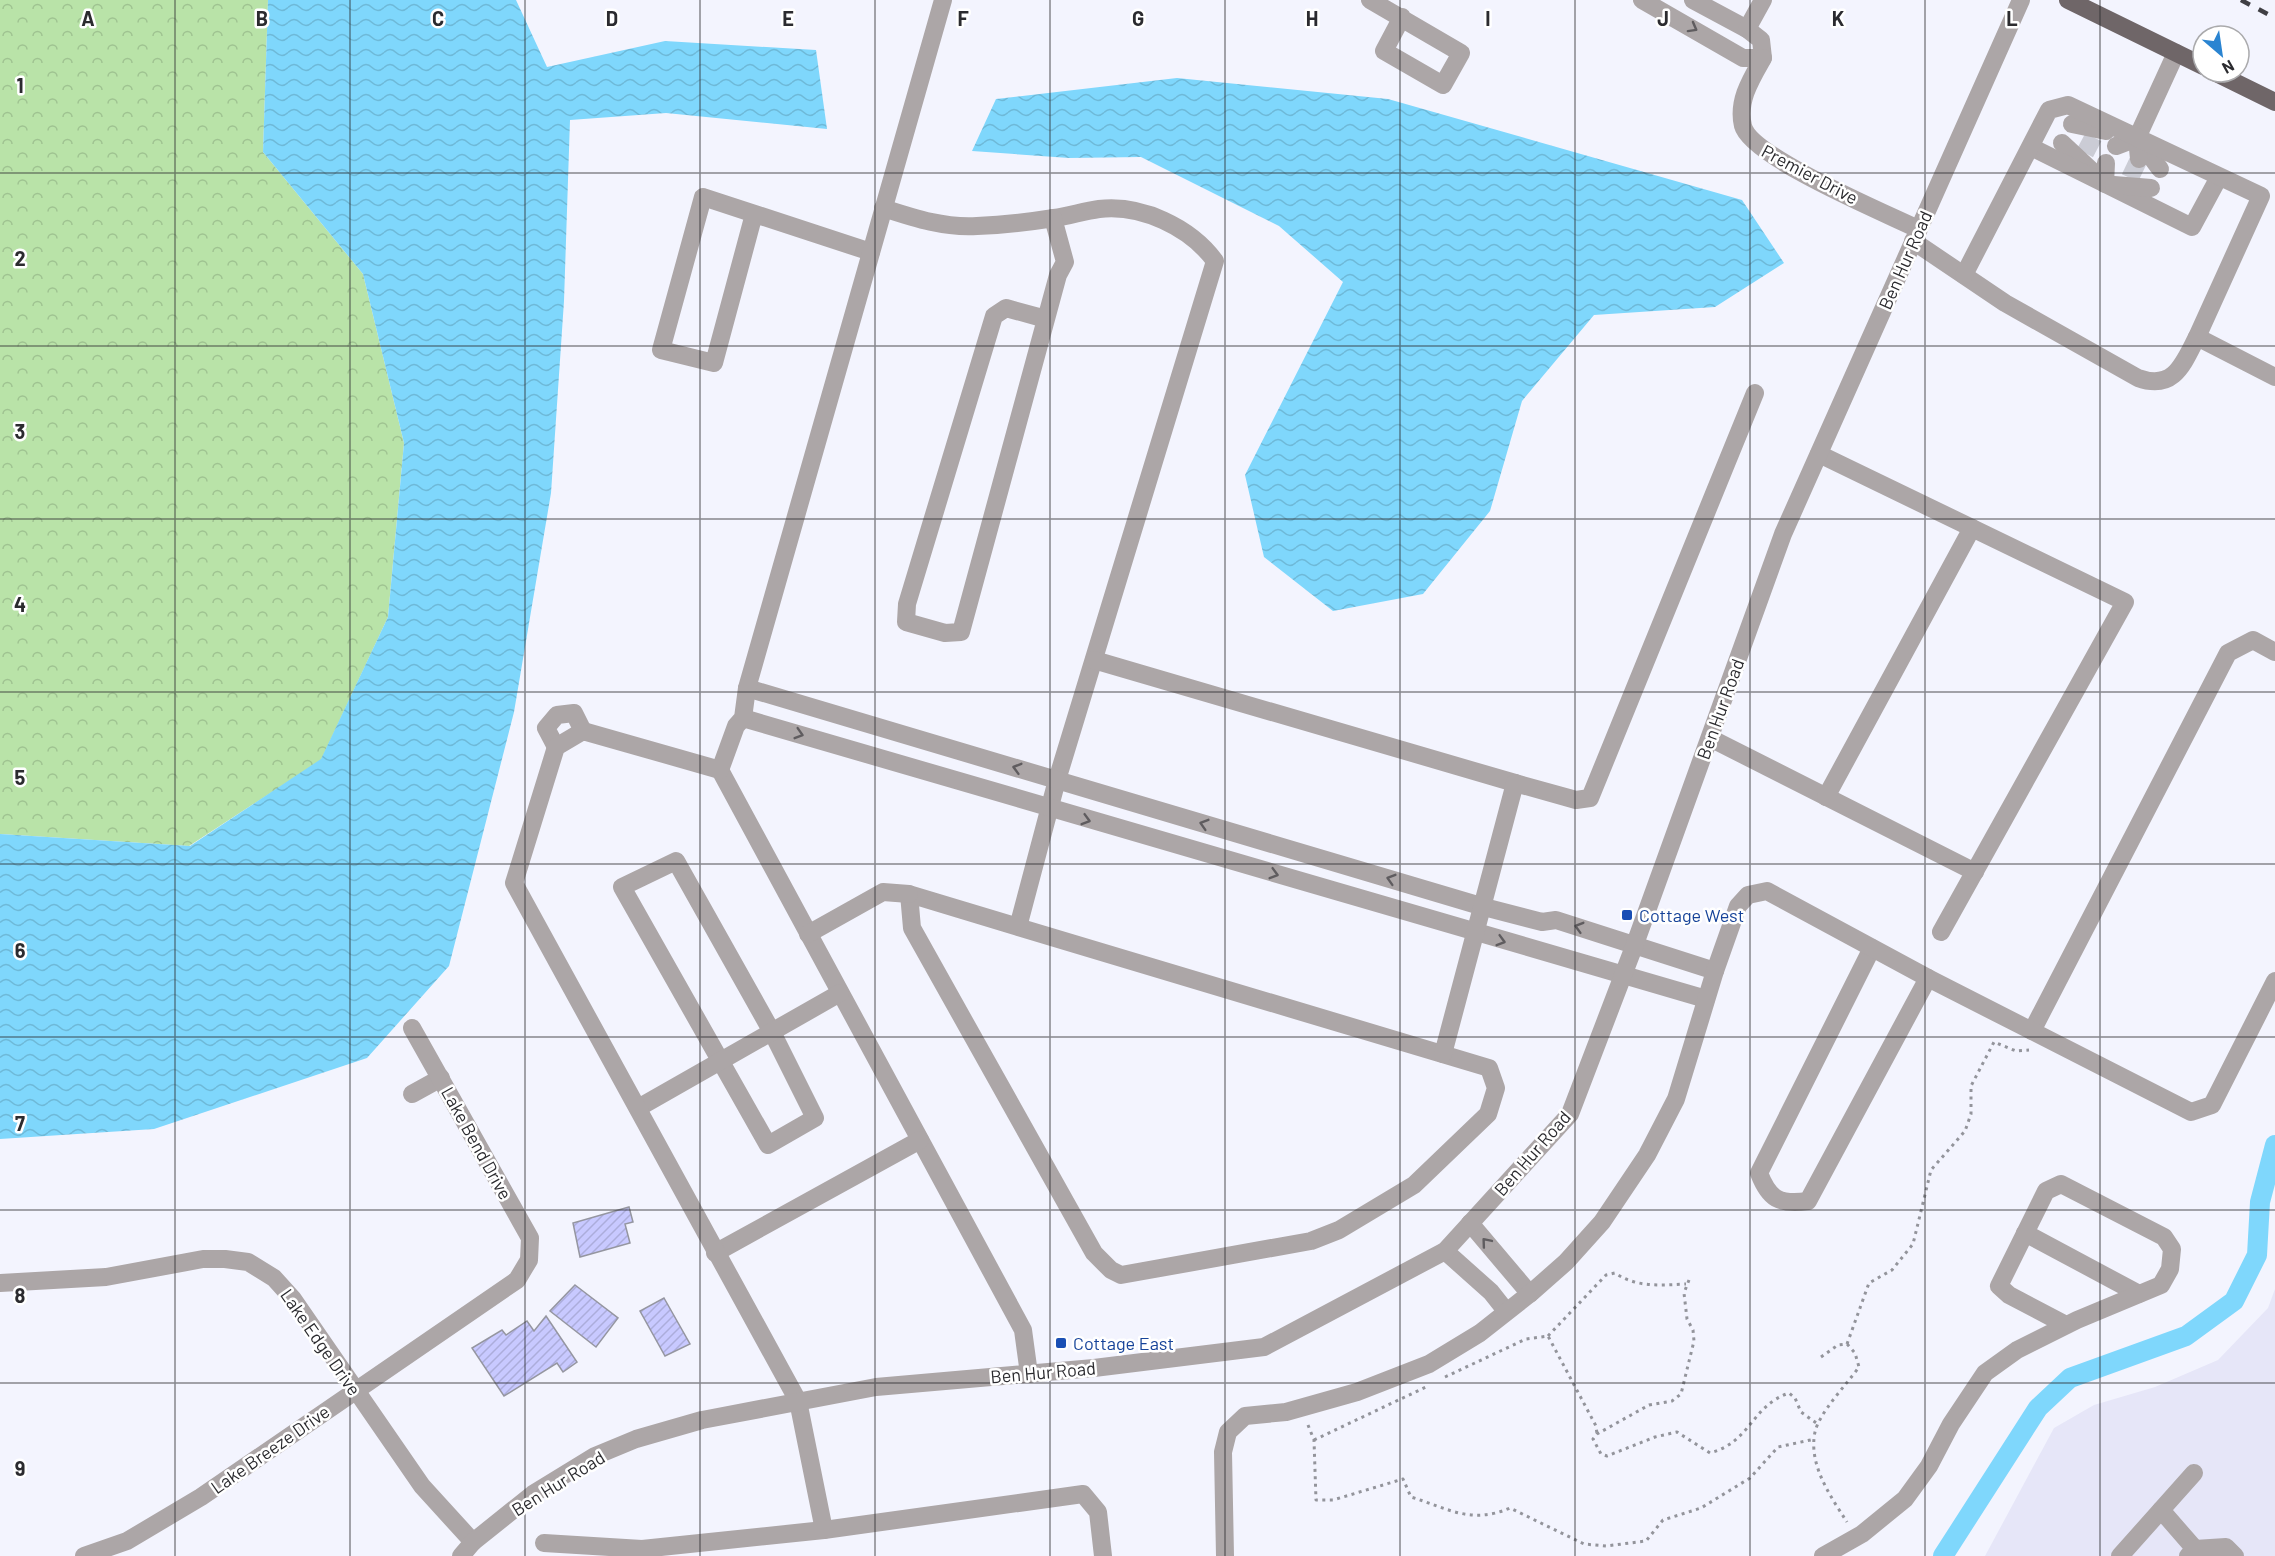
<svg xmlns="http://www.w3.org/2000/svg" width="2275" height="1556" font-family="Barlow,sans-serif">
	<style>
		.built { fill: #e6e6f8 }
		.forest { fill: url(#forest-crowns) }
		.water { fill: url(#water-waves) }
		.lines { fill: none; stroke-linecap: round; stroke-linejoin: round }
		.canal { stroke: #7fd7fc; stroke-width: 20 }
		.building { fill: url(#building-hatch); stroke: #9596a0; stroke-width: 1.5 }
		.minor-tunnel { stroke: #cbccd5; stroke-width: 18; stroke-dasharray: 18 9; stroke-linecap: butt }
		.path { stroke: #93949b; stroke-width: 3; stroke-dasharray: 3 4.5; stroke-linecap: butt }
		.minor { stroke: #aca6a7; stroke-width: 18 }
		.major { stroke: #6f6668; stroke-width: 18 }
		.rail { stroke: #3f3f44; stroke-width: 4.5; stroke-dasharray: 10 10; stroke-linecap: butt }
		.oneway { stroke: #5f5c5f }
		.grid { fill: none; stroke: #2b2b2f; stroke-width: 1.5; stroke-opacity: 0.55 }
		.transit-dot { fill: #1a4fb4; stroke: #fff; stroke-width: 2 }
		.labels { text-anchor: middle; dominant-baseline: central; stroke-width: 5; stroke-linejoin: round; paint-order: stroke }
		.street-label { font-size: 18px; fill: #2b2b2f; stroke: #fff }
		.transit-label { font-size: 18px; fill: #164399; stroke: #fff; text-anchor: start }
		.grid-label { font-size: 20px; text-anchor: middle; font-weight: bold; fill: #2b2b2f; stroke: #fff; stroke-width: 5; stroke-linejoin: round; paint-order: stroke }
	</style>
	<defs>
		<pattern id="forest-crowns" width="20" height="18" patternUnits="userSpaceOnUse" patternTransform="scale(1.5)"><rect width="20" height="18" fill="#b9e3a8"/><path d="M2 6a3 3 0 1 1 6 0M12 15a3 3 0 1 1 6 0" fill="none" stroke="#9fc391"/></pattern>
		<pattern id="water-waves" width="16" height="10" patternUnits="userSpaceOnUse" patternTransform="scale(1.5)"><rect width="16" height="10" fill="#7fd7fc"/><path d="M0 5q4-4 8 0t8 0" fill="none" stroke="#6eb9d8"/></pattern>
		<pattern id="building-hatch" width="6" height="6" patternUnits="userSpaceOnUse" patternTransform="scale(1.5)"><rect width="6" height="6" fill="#c8c9ff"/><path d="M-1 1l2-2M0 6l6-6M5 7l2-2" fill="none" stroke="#acaddb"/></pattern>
	</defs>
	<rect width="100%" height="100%" fill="#f3f4fe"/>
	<path class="built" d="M 2275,1289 L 2275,1556 L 1985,1556 L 2054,1428 L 2094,1405 L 2155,1387 L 2218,1360 L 2268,1308 Z"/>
	<path class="forest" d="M 0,0 L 268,0 L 263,152 L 363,274 L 404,443 L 388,617 L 321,760 L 189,846 L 0,834 Z"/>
	<g class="water">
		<path d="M 268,0 L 516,0 L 547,67 L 665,41 L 816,50 L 827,129 L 666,113 L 570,120 L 564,301 L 551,493 L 514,712 L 449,966 L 367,1058 L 154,1129 L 0,1139 L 0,834 L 190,846 L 321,759 L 388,617 L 404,443 L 363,274 L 263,152 Z"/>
		<path d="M 1177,78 L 1388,99 L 1742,200 L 1784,263 L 1715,307 L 1594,315 L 1522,401 L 1490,511 L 1423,594 L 1333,611 L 1264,557 L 1245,475 L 1343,282 L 1279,226 L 1141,157 L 1069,158 L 972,151 L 996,99 Z"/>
	</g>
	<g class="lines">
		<path class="canal" d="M 1943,1556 L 2038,1408 L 2070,1378 L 2186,1336 L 2234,1301 L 2257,1255 L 2260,1202 L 2275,1145"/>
	</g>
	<g class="building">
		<path d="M 629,1207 L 633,1222 L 625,1224 L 630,1243 L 580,1257 L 573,1223 Z"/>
		<path d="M 575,1285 L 618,1318 L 596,1347 L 550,1311 Z"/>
		<path d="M 664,1298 L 690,1344 L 665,1356 L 640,1311 Z"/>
		<path d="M 546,1316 L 577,1362 L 563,1372 L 557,1363 L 504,1396 L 472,1348 L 502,1330 L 506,1335 L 527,1321 L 534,1331 Z"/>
	</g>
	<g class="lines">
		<g class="minor-tunnel">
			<path d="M 2085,153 L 2094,136"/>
			<path d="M 2130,178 L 2139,159"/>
		</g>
		<g class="path">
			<path d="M 1689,1280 L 1684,1293 L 1687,1319 L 1693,1330 L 1694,1341 L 1681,1394 L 1672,1401 L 1649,1405 L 1597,1434 L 1593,1439 L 1601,1454 L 1607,1456 L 1655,1437 L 1677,1432 L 1710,1453 C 1751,1442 1751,1406 1789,1393 L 1795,1398 L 1801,1412 L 1819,1425"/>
			<path d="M 1548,1336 L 1606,1275 L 1615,1273 C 1637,1288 1661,1285 1686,1284"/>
			<path d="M 1847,1344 L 1869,1283 L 1892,1270 L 1913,1244 L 1931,1170 L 1965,1131 L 1971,1114 L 1971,1086 L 1994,1042 L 2016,1051 L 2029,1050"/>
			<path d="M 1821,1357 L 1838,1345 L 1847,1344 L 1855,1353 L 1859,1367 C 1847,1384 1819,1413 1815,1432 C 1808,1465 1831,1497 1847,1522"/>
			<path d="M 1445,1377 L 1526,1339 L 1548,1336 L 1596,1426 L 1597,1434"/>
			<path d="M 1308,1425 L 1314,1440 L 1316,1500 L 1333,1500 L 1403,1479 L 1411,1497 C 1447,1508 1471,1525 1510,1508 L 1584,1544 L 1606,1546 L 1646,1541 L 1663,1520 L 1701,1508 L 1750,1478 L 1778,1447 L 1815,1439"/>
			<path d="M 1314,1440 L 1426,1387"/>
		</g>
		<g class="minor">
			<path d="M 1370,0 L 1461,53 L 1443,85 L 1384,51 L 1402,17"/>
			<path d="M 1642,0 L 1743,58 L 1763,58 L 1761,40 L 1747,29 L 1693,0"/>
			<path d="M 1747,29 L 1763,0"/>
			<path d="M 1763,58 C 1751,79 1737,101 1743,126 C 1751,157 1885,213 1918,229"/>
			<path d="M 2072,124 L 2106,131"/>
			<path d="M 2138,139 L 2160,169"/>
			<path d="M 2062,143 L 2092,171"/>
			<path d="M 2116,146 L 2137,138"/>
			<path d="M 2031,147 L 2192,227 L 2219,177"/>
			<path d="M 2139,159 L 2137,138 L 2176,53"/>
			<path d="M 2105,184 L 2106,163"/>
			<path d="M 2114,185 L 2151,188"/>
			<path d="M 883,208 C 914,218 944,228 977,226 C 1002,225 1029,222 1054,218 C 1069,216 1084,211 1099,209 C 1141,204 1190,227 1215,261 L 1057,780 L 1018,927 L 909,894 L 912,928 L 1094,1253 L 1111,1270 L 1121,1275 L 1311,1241 L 1339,1230 L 1414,1185 L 1488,1114 L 1496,1088 L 1489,1068 L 1018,927"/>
			<path d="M 754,214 L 714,363 L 661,350 L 703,197 L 871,252"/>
			<path d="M 1913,241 L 2005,303 L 2138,378 C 2174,391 2183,364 2197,337 L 2275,377"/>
			<path d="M 1964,275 L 2049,110 L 2068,105 L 2261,196 L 2197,337"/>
			<path d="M 1046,319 L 1006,308 L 994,316 L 907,604 L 906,622 L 945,633 L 961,632 L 1058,275 L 1065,262 L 1053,218"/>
			<path d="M 1819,454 L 2125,602 L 1941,932"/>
			<path d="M 1094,660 L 1515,783"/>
			<path d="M 747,688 L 1484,907 L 1542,922 L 1556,920 L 1715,971"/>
			<path d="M 743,718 L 1706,999"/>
			<path d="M 1710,738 L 1975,872"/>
			<path d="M 556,747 L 546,728 L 557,715 L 574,713 L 583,731"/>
			<path d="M 720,770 L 1023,1330 L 1029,1374"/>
			<path d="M 1826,797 L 1972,528"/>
			<path d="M 676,861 L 772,1032 L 815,1118 L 768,1145 L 622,887 Z"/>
			<path d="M 808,934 L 883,892 L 909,894"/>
			<path d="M 1872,948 L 1759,1173 C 1769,1199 1779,1205 1808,1201 L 1928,978"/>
			<path d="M 2032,1031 L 2228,653 L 2253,640 L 2275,652"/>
			<path d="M 1443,1054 L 1515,783 L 1576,800 L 1590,798 L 1755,393"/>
			<path d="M 412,1094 L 441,1078"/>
			<path d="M 638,1108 L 840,993"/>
			<path d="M 1470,1223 L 1530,1294"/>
			<path d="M 2025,1233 L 2139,1294"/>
			<path d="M 1445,1251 L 1491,1292 L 1506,1311"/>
			<path d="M 715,1253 L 920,1140"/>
			<path d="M 0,1283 L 106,1277 L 203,1259 L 225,1259 L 248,1262 L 274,1278 L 293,1299 L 422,1486 L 473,1542"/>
			<path d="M 2161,1510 L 2195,1549 L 2196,1556"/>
			<path d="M 824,1530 L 798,1401 L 514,883 L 556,747 L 583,731 L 720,770 L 736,726 L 743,718 L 747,688 L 943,0"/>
			<path d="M 544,1543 L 642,1549 L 824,1530 L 1083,1494 L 1098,1512 L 1103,1556"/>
			<path d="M 84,1556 L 127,1541 L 201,1497 L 517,1280 L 529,1260 L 530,1238 L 412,1028"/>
			<path d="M 461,1556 L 473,1542 L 533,1494 L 595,1456 L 636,1439 L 702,1420 L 876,1387 L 1094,1368 L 1264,1347 L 1445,1251 L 1570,1114 L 1635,944 L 1783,534 L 2021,0"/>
			<path d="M 1225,1556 L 1223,1452 L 1228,1432 L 1245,1416 L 1286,1412 L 1357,1392 L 1429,1364 L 1480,1333 L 1532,1292 L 1566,1262 L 1602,1222 L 1647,1155 L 1676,1099 L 1715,971 L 1738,906 L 1748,895 L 1767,891 L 1928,978 L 2191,1112 L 2212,1105 L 2275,981"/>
			<path d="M 1823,1556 L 1862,1534 L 1905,1499 L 1929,1466 L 1951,1424 L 1985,1373 L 2017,1350 L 2077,1320 L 2161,1285 L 2170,1269 L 2172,1249 L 2164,1237 L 2061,1184 L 2046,1191 L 1999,1286 L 2009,1295 L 2066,1325"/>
			<path d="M 2120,1556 L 2194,1473"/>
			<path d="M 2188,1556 L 2195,1549 L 2226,1547 L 2235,1556"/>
		</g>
		<g class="major">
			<path d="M 2068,0 L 2203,66"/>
			<path d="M 2214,72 L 2275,102"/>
		</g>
		<path class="rail" d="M 2241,0 L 2275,18"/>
	</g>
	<defs><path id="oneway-chevron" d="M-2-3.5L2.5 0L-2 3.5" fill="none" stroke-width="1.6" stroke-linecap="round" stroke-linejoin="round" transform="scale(1.5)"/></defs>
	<g class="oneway">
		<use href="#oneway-chevron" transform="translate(1693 28) rotate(29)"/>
		<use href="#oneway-chevron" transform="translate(799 734) rotate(17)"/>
		<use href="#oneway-chevron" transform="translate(1017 768) rotate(-164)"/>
		<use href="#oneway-chevron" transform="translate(1086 820) rotate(16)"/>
		<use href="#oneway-chevron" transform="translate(1204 824) rotate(-163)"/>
		<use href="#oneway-chevron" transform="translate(1274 874) rotate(16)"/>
		<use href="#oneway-chevron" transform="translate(1391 879) rotate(-163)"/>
		<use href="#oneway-chevron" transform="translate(1579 927) rotate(-164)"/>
		<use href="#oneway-chevron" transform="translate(1501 941) rotate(16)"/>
		<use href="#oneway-chevron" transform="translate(1486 1242) rotate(-130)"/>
	</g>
	<path class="grid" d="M 175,0 L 175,1556M 350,0 L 350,1556M 525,0 L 525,1556M 700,0 L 700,1556M 875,0 L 875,1556M 1050,0 L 1050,1556M 1225,0 L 1225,1556M 1400,0 L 1400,1556M 1575,0 L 1575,1556M 1750,0 L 1750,1556M 1925,0 L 1925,1556M 2100,0 L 2100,1556M 0,173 L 2275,173M 0,346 L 2275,346M 0,519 L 2275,519M 0,692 L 2275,692M 0,864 L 2275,864M 0,1037 L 2275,1037M 0,1210 L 2275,1210M 0,1383 L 2275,1383"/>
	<g class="transit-dot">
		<rect x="1621" y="909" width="12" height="12" rx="3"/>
		<rect x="1055" y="1337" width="12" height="12" rx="3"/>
	</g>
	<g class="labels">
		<g class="street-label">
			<text transform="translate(1810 174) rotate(28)">Premier Drive</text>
			<text transform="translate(1905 260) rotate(-66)">Ben Hur Road</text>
			<text transform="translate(1720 709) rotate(-70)">Ben Hur Road</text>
			<text transform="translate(477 1143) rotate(61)">Lake Bend Drive</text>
			<text transform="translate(1532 1153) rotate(-49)">Ben Hur Road</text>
			<text transform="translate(321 1342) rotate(55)">Lake Edge Drive</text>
			<text transform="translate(1043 1372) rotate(-5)">Ben Hur Road</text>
			<text transform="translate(270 1449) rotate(-35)">Lake Breeze Drive</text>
			<text transform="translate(558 1483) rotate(-32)">Ben Hur Road</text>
		</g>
		<g class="transit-label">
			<text x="1639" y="915">Cottage West</text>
			<text x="1073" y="1343">Cottage East</text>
		</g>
	</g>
	<g class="grid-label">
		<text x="88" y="26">A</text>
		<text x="262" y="26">B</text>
		<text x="438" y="26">C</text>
		<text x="612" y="26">D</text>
		<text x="788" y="26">E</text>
		<text x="963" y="26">F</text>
		<text x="1138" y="26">G</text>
		<text x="1312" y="26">H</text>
		<text x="1488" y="26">I</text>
		<text x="1663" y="26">J</text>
		<text x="1838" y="26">K</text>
		<text x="2012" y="26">L</text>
		<text x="20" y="93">1</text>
		<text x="20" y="266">2</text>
		<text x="20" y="439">3</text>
		<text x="20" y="612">4</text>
		<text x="20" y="785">5</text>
		<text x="20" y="958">6</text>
		<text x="20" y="1131">7</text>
		<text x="20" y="1303">8</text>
		<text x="20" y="1476">9</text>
	</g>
	<g transform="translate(2221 54) rotate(151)"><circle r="28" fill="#ffffff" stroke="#aaaaac" stroke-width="1.5"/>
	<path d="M0-4.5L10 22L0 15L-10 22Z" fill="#2a84d1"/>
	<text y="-9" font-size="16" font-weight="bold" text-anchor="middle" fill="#2b2b2f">N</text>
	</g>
</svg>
